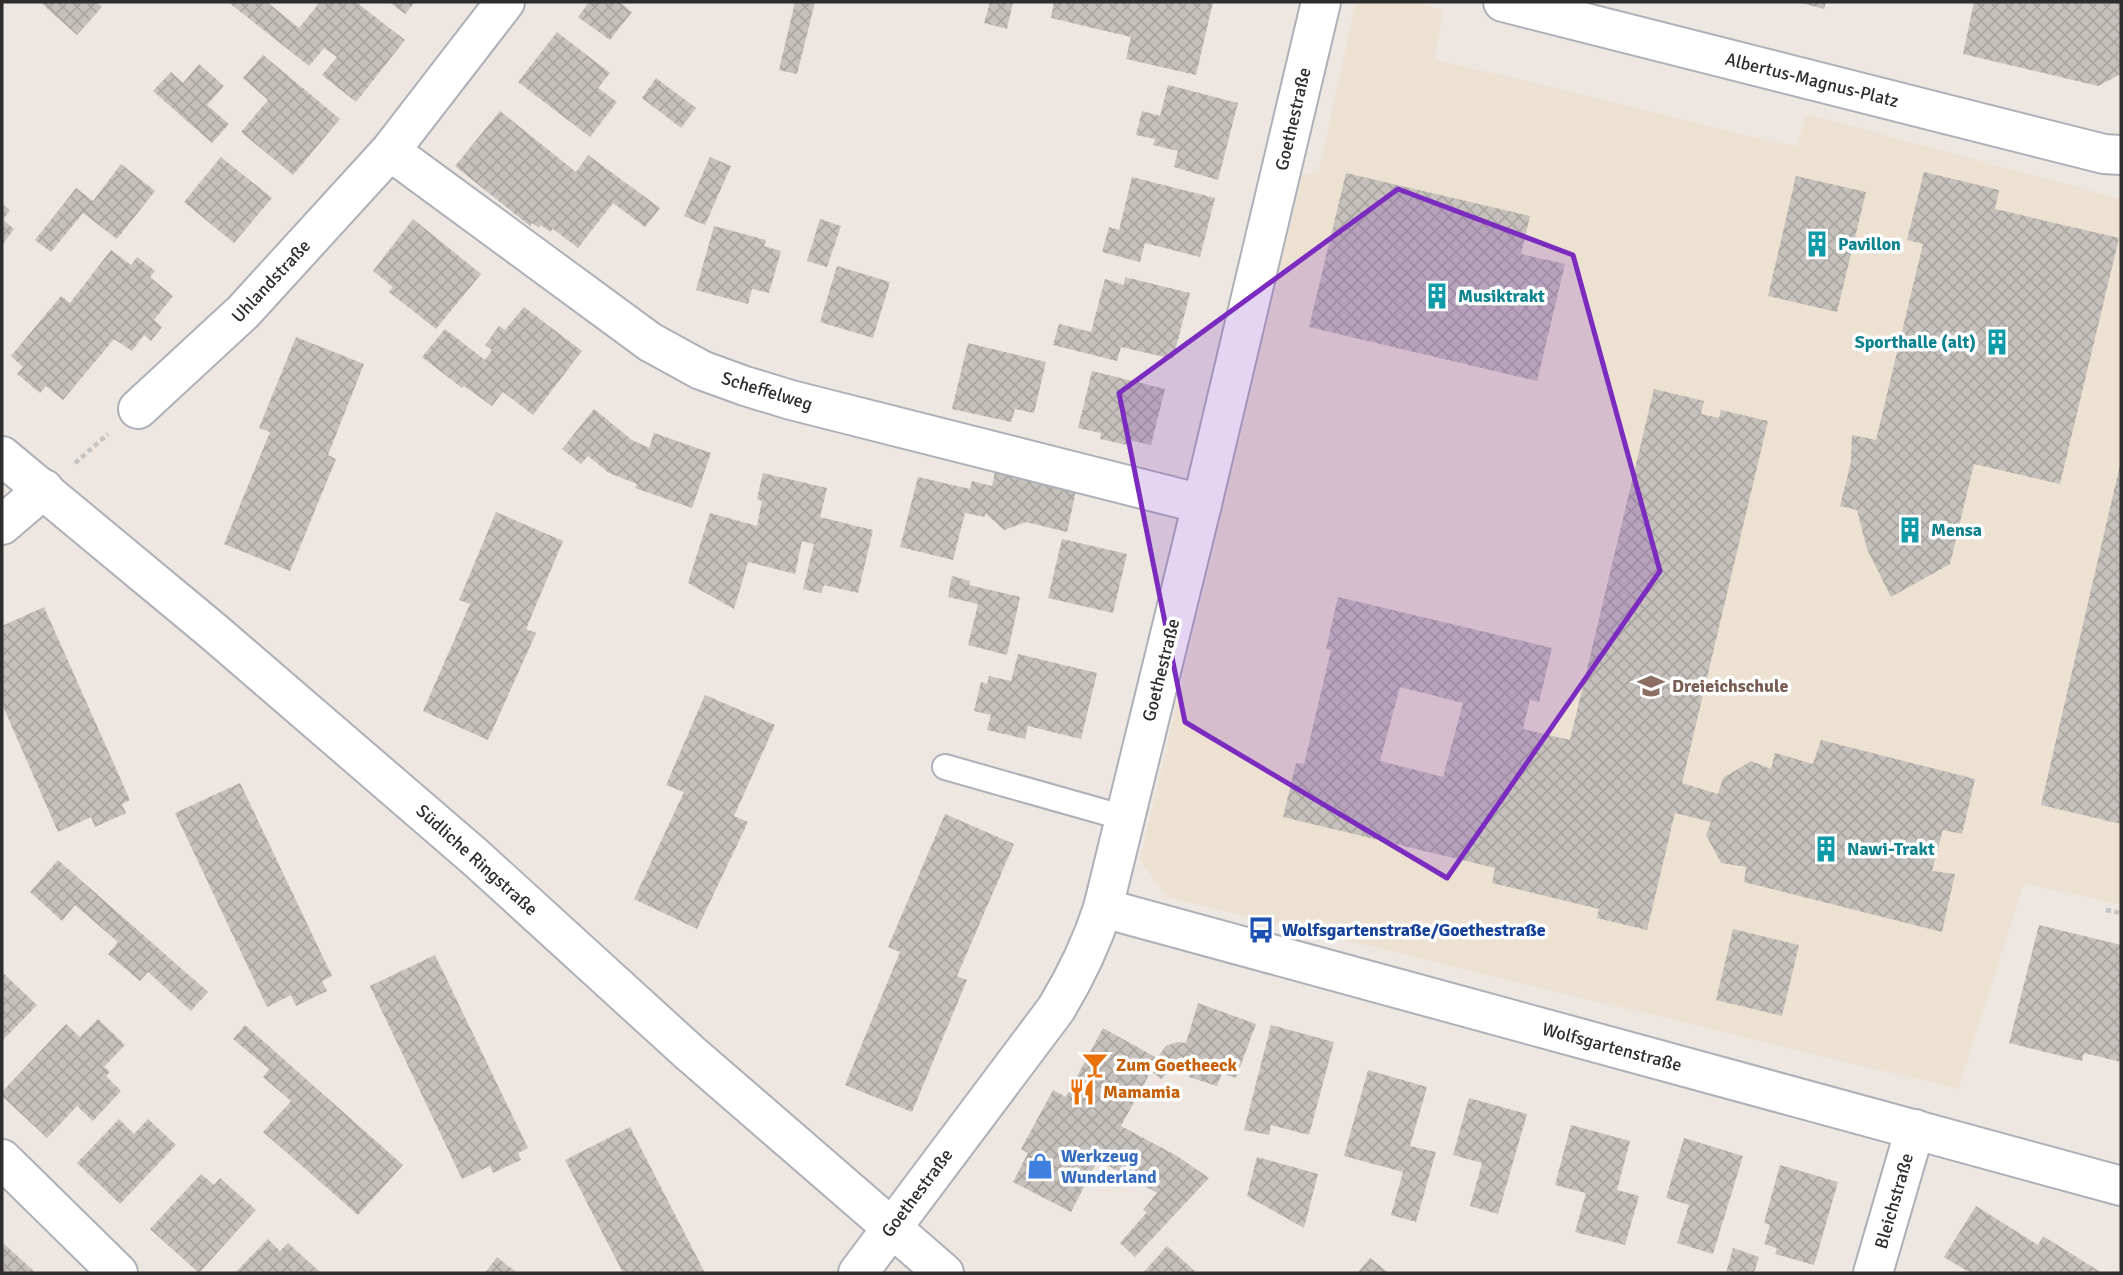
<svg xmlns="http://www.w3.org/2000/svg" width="2123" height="1275" font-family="Signika,sans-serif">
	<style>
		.education { fill: #ede1d2 }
		.building { fill: url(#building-cross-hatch); fill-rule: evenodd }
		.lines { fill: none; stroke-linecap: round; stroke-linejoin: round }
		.service-casing { stroke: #adb0b8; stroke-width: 28 }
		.minor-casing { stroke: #adb0b8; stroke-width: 42 }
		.secondary-casing { stroke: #adb0b8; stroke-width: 42 }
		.path { stroke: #c4c4c4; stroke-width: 4.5; stroke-dasharray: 5 3.5; stroke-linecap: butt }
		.service { stroke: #fff; stroke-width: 24 }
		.minor { stroke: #fff; stroke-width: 38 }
		.secondary { stroke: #fff; stroke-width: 38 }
		.marked { fill: #7b2cbf; fill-opacity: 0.2; stroke: #7b2cbf; stroke-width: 5; stroke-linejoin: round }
		.labels { text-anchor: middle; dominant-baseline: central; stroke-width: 7; stroke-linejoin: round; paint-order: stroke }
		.street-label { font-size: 18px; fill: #2d2d2d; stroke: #fff }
		.culture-label { font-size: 18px; font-weight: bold; fill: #0d838f; stroke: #fff; text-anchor: start }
		.education-label { font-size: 18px; font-weight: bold; fill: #785e54; stroke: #fff; text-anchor: start }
		.transit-label { font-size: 18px; font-weight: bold; fill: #164399; stroke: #fff; text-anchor: start }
		.food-label { font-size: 18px; font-weight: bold; fill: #c56008; stroke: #fff; text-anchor: start }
		.shop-label { font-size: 18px; font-weight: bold; fill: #366cbe; stroke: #fff; text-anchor: start }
	</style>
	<defs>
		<pattern id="building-cross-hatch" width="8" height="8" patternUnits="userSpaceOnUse" patternTransform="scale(1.75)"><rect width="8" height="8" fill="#c6c1bc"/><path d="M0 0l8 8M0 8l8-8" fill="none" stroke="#aaa6a2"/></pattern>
	</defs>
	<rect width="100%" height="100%" fill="#ede6e1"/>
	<path class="education" d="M 1356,2 L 1409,2 L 1443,10 L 1434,59 L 1797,147 L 1806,114 L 2121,199 L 2121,905 L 2024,883 L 1958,1089 L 1167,897 L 1140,860 L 1302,176 L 1319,171 Z"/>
	<g class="building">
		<path d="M 40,2 L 96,2 L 102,7 L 77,35 Z"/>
		<path d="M 228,2 L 267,2 L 299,28 L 320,2 L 356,2 L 405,40 L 356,102 L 322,75 L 337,57 L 324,48 L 309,66 Z"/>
		<path d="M 389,2 L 415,2 L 405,14 Z"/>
		<path d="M 589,2 L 619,2 L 632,12 L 610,40 L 578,17 Z"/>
		<path d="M 795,2 L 815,2 L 797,74 L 779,70 Z"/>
		<path d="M 990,2 L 1013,2 L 1007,29 L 984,23 Z"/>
		<path d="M 1054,2 L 1213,2 L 1196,75 L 1126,59 L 1131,37 L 1051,18 Z"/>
		<path d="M 1798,2 L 1826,2 L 1824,9 Z"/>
		<path d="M 1974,2 L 2121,2 L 2121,74 L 2098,86 L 1963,54 Z"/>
		<path d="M 557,32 L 610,73 L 598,88 L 617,102 L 590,137 L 518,82 Z"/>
		<path d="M 263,55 L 340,119 L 293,175 L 241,132 L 268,100 L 243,78 Z"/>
		<path d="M 199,64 L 224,86 L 207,105 L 229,124 L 212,143 L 153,91 L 171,72 L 183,83 Z"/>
		<path d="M 656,78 L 696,108 L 681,128 L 642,98 Z"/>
		<path d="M 1168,85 L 1238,103 L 1218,180 L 1174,167 L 1178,151 L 1153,145 L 1155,139 L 1136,135 L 1142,111 L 1160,116 Z"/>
		<path d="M 500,111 L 576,172 L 588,155 L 660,208 L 645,227 L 613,203 L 578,248 L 553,229 L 550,232 L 541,225 L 539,228 L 532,223 L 530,226 L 455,166 Z"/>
		<path d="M 221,157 L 272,198 L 234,243 L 184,202 Z"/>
		<path d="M 710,157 L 731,166 L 705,225 L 684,216 Z"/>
		<path d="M 121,164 L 155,191 L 117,239 L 83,213 L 51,252 L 35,240 L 76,188 L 93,201 Z"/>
		<path d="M 1924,172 L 1999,190 L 1995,209 L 2119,238 L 2060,484 L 1974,464 L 1950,564 L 1891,597 L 1867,549 L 1857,510 L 1840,506 L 1851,462 L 1852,435 L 1876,440 L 1923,244 L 1907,240 Z"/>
		<path d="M 1346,173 L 1530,216 L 1521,254 L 1565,264 L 1537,381 L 1309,327 Z"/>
		<path d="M 1796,176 L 1866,192 L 1837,312 L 1768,296 Z"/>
		<path d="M 1132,177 L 1215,198 L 1200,257 L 1145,243 L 1140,262 L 1102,252 L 1109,227 L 1119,230 Z"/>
		<path d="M 2,204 L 10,210 L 3,220 L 14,229 L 2,245 Z"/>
		<path d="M 413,219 L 481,274 L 436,329 L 389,292 L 393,287 L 373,271 Z"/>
		<path d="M 820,219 L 841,226 L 827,267 L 807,261 Z"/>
		<path d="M 714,226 L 766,240 L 764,246 L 781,251 L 769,293 L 752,289 L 748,304 L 696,290 Z"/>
		<path d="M 111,250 L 131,265 L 137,257 L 155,271 L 150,277 L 173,296 L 154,320 L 162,327 L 151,341 L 144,335 L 132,351 L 114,339 L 63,400 L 46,386 L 40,393 L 17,374 L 23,367 L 11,356 L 61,296 L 70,303 Z"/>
		<path d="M 837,266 L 890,282 L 873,338 L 820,322 Z"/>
		<path d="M 1125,277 L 1190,293 L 1173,359 L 1121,347 L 1117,361 L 1053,345 L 1059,324 L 1091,332 L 1105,279 L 1124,285 Z"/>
		<path d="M 524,307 L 582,351 L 533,415 L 503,392 L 492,406 L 464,386 L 462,388 L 422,357 L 445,329 L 485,360 L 492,350 L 485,345 L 499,326 L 505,330 Z"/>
		<path d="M 296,337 L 364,364 L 328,455 L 336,459 L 290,571 L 224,544 L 270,432 L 259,428 Z"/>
		<path d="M 968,343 L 1046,362 L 1034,413 L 1015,409 L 1011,422 L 952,409 Z"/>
		<path d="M 1092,371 L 1165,389 L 1151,445 L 1128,440 L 1127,445 L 1100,439 L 1101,433 L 1078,428 Z"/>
		<path d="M 1654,389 L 1704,401 L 1701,414 L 1719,418 L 1721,410 L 1768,421 L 1682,783 L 1718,794 L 1723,778 L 1751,761 L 1771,769 L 1775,753 L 1813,764 L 1821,740 L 1975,779 L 1962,834 L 1943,830 L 1932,871 L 1955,874 L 1942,932 L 1744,882 L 1746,867 L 1721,863 L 1706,835 L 1711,822 L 1675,813 L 1647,930 L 1597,918 L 1599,909 L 1492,883 L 1495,868 L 1283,817 L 1296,763 L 1304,764 L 1331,650 L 1326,649 L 1338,597 L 1552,648 L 1539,702 L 1530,700 L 1523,729 L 1570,740 ZM 1400,687 L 1463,703 L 1443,777 L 1380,761 Z"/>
		<path d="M 594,409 L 632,440 L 649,448 L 654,433 L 711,453 L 692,508 L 635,488 L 637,484 L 609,473 L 588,456 L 581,464 L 562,449 Z"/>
		<path d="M 2120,465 L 2121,465 L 2121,824 L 2041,805 Z"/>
		<path d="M 995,472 L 1076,491 L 1067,532 L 1026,522 L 1004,530 L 985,513 L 985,517 L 965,513 L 953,560 L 900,547 L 918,477 L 970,489 L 972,481 L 992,486 Z"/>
		<path d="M 763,473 L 827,488 L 820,517 L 873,530 L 858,593 L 824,585 L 821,593 L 803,589 L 814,544 L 802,541 L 795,574 L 748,562 L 734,609 L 688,583 L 710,513 L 757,526 L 762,501 L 757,499 Z"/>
		<path d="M 496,512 L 563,541 L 526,629 L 536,633 L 488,740 L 423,711 L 470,604 L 459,600 Z"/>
		<path d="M 1062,539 L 1127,554 L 1113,613 L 1048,598 Z"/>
		<path d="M 952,576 L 970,581 L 969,585 L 1020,597 L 1007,655 L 968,645 L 978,604 L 948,597 Z"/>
		<path d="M 44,607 L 130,800 L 122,804 L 126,813 L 95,827 L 91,817 L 58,832 L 2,704 L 2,626 Z"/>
		<path d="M 1018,654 L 1097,673 L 1081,739 L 1028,726 L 1025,739 L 987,730 L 991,715 L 974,711 L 981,682 L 987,684 L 989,676 L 1011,681 Z"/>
		<path d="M 705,695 L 775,725 L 734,816 L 748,822 L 697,929 L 634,899 L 684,792 L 666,785 Z"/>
		<path d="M 240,783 L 332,976 L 322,981 L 327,991 L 296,1006 L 291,995 L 267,1007 L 175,813 Z"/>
		<path d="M 945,814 L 1014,844 L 957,976 L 967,980 L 912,1112 L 845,1085 L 900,952 L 888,947 Z"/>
		<path d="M 58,860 L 208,992 L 191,1011 L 148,972 L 140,981 L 108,954 L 118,942 L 75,905 L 62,921 L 30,892 Z"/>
		<path d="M 2039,925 L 2121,945 L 2121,1062 L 2084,1053 L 2082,1061 L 2009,1043 Z"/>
		<path d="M 1733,929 L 1799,945 L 1782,1016 L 1716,1000 Z"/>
		<path d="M 435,955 L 528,1148 L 518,1153 L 521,1160 L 493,1173 L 490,1166 L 462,1179 L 370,986 Z"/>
		<path d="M 2,972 L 37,1005 L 2,1041 Z"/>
		<path d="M 1198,1003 L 1256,1024 L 1236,1078 L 1222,1073 L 1217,1086 L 1189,1077 L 1194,1062 L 1181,1057 L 1161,1079 L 1151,1071 L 1121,1126 L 1177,1156 L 1209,1178 L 1135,1257 L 1120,1243 L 1147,1212 L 1143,1210 L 1157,1193 L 1098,1160 L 1071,1212 L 1013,1182 L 1028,1153 L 1021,1149 L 1053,1090 L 1066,1097 L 1103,1028 L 1157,1058 L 1166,1046 L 1177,1042 L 1186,1043 Z"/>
		<path d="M 98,1019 L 125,1045 L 104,1067 L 110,1072 L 106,1076 L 121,1091 L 93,1121 L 77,1106 L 47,1138 L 2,1096 L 2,1092 L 66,1024 L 80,1037 Z"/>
		<path d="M 245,1025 L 403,1165 L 358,1215 L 263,1132 L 291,1101 L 263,1077 L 269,1069 L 233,1039 Z"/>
		<path d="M 1271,1025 L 1334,1042 L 1309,1135 L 1271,1125 L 1269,1135 L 1244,1130 Z"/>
		<path d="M 1368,1070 L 1427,1087 L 1410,1146 L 1436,1152 L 1416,1222 L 1391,1215 L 1403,1172 L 1344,1156 Z"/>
		<path d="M 1469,1098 L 1527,1114 L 1498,1214 L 1470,1206 L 1482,1163 L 1453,1155 Z"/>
		<path d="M 119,1119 L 134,1134 L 148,1119 L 176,1145 L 120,1204 L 77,1163 Z"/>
		<path d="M 1571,1125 L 1630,1141 L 1617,1190 L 1639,1196 L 1625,1245 L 1575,1232 L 1586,1193 L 1555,1185 Z"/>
		<path d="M 630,1127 L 705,1273 L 623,1273 L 565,1160 Z"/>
		<path d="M 1684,1138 L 1743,1156 L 1713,1254 L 1677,1243 L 1689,1205 L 1666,1198 Z"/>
		<path d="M 1257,1157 L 1318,1174 L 1304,1228 L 1247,1196 Z"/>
		<path d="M 1780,1165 L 1838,1182 L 1814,1265 L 1775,1254 L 1777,1248 L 1764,1244 L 1770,1225 L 1764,1223 Z"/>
		<path d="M 201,1174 L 214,1185 L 220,1178 L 256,1210 L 199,1273 L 150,1229 Z"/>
		<path d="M 1976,1206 L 2038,1245 L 2043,1236 L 2102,1273 L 1970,1273 L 1944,1257 Z"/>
		<path d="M 268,1239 L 280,1251 L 288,1243 L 321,1273 L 235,1273 Z"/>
		<path d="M 2,1242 L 36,1273 L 2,1273 Z"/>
		<path d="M 1167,1246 L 1197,1273 L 1143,1273 Z"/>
		<path d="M 1733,1248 L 1759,1257 L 1754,1273 L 1726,1273 Z"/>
		<path d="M 497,1257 L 517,1273 L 485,1273 Z"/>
		<path d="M 1370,1258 L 1389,1273 L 1357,1273 Z"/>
	</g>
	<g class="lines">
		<g class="service-casing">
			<path id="service" d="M 945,767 L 1125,818"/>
		</g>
		<g class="minor-casing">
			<g id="minor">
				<path d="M 1503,2 L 2104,154 L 2121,155"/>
				<path d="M 390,151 L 650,342 L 701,370 L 745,386 L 791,400 L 1202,504"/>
				<path d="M 138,409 L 243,312 L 390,151 L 505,2"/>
				<path d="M 2,525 L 44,489"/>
				<path d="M 1103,908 L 2121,1186"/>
				<path d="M 2,1159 L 118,1273"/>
				<path d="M 858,1273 L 1056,1009 C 1076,976 1091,945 1103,908 L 1202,504 L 1321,2"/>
				<path d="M 1873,1273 L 1915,1129"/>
			</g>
		</g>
		<g class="secondary-casing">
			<path id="secondary" d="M 2,456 L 214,632 L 475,857 L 690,1053 L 944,1273"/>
		</g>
		<g class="path">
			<path d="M 75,463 L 108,434"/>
			<path d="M 2106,910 L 2121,913"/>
		</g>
		<use href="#service" class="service"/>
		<use href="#minor" class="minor"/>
		<use href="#secondary" class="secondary"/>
	</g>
	<path class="marked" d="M 1398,189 L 1573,255 L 1660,571 L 1447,878 L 1185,722 L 1119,393 Z"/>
	<defs>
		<g id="building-bare" transform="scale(2.1)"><path d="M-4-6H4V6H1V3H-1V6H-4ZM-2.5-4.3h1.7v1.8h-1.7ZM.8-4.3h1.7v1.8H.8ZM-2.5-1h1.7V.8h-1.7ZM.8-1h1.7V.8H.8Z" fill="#0f9aa8" stroke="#fff" stroke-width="2.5" paint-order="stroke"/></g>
		<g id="school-bare" transform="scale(2.1)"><path d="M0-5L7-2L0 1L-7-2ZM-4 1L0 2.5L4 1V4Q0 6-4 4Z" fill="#8d6e63" stroke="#fff" stroke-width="2.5" paint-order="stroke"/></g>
		<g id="bus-bare" transform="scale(2.1)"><path d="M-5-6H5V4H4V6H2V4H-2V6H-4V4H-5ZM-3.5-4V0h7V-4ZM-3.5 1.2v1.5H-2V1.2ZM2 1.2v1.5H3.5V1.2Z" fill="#1a4fb4" stroke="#fff" stroke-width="2.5" paint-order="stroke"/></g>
		<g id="bar-bare" transform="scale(2.1)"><path d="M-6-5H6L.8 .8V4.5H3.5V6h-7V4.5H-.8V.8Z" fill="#e8710a" stroke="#fff" stroke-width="2.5" paint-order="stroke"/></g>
		<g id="restaurant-bare" transform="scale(2.1)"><path d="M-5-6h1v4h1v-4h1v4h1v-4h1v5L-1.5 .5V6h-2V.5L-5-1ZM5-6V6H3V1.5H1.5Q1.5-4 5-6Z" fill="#e8710a" stroke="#fff" stroke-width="2.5" paint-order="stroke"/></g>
		<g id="shop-bare" transform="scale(2.1)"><path d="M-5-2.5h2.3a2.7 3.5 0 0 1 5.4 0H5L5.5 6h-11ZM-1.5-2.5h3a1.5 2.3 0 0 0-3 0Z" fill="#3f7fe0" stroke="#fff" stroke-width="2.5" paint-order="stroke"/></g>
	</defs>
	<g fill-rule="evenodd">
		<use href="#building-bare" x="1817" y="244"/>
		<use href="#building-bare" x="1437" y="296"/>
		<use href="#building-bare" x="1997" y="342"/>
		<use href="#building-bare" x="1910" y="530"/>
		<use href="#school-bare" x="1651" y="686"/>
		<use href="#building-bare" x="1826" y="849"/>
		<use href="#bus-bare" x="1261" y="930"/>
		<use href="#bar-bare" x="1095" y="1065"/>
		<use href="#restaurant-bare" x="1082" y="1092"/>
		<use href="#shop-bare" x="1040" y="1166"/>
	</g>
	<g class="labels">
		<g class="street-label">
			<text transform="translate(1812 80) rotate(14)">Albertus-Magnus-Platz</text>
			<text transform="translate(1293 119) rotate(-77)">Goethestraße</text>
			<text transform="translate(271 281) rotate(-47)">Uhlandstraße</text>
			<text transform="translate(767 391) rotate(17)">Scheffelweg</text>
			<text transform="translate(1161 670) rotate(-76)">Goethestraße</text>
			<text transform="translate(477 860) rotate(42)">Südliche Ringstraße</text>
			<text transform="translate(1612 1047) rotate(15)">Wolfsgartenstraße</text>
			<text transform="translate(917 1193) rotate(-53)">Goethestraße</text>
			<text transform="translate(1894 1201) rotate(-74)">Bleichstraße</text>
		</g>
		<g class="culture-label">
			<text x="1838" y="244">Pavillon</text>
			<text x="1458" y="296">Musiktrakt</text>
			<text x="1976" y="342" text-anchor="end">Sporthalle (alt)</text>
			<text x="1931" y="530">Mensa</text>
			<text x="1847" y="849">Nawi-Trakt</text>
		</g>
		<g class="education-label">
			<text x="1672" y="686">Dreieichschule</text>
		</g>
		<g class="transit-label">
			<text x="1282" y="930">Wolfsgartenstraße/Goethestraße</text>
		</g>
		<g class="food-label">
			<text x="1116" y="1065">Zum Goetheeck</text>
			<text x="1103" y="1092">Mamamia</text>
		</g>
		<g class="shop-label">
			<text x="1061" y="1156">Werkzeug<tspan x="1061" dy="21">Wunderland</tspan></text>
		</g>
	</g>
	<rect width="2123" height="1275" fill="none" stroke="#2d2d2d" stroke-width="7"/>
</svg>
